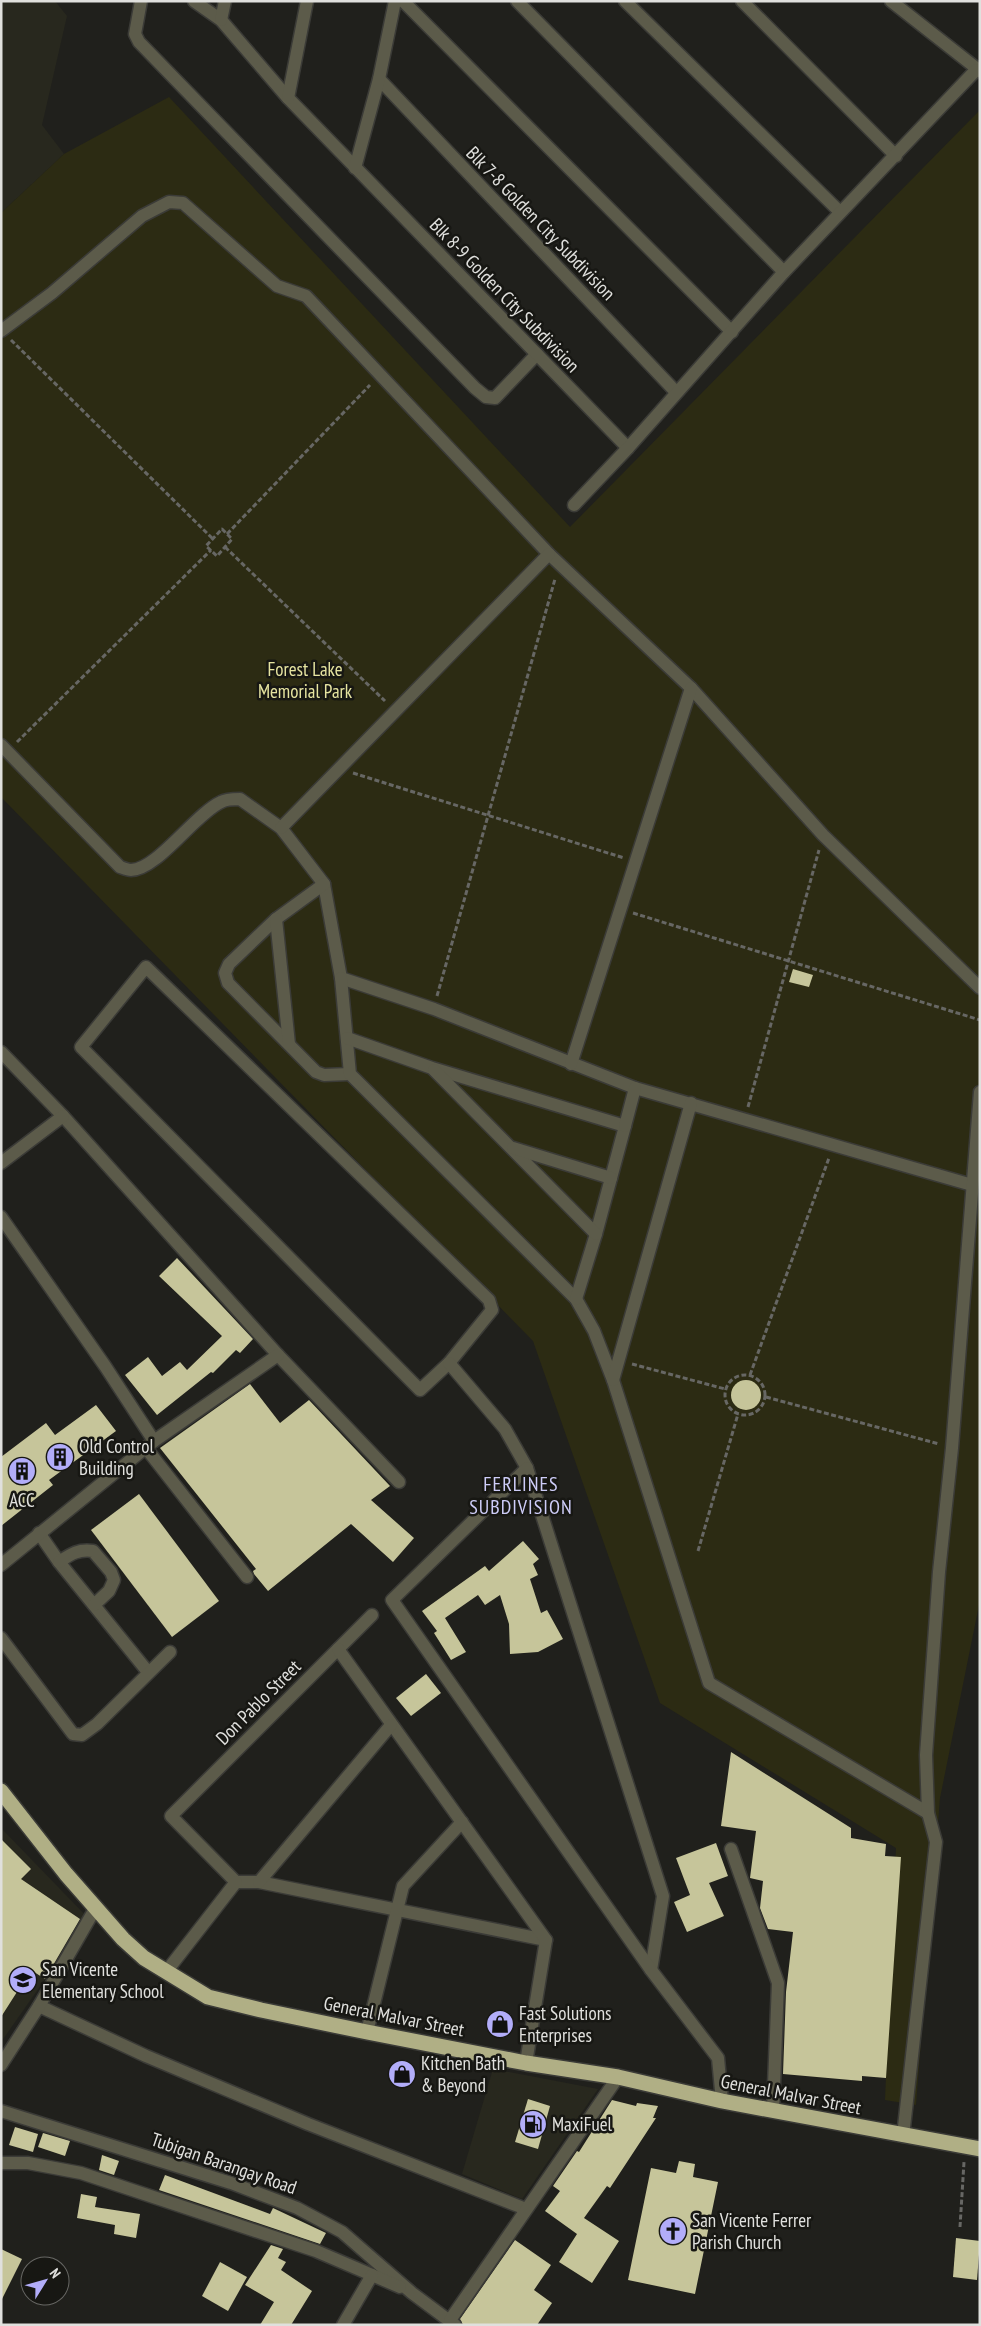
<svg xmlns="http://www.w3.org/2000/svg" width="981" height="2326" font-family="'PT Sans Narrow',sans-serif">
	<style>
		.built { fill: #28281e }
		.green { fill: #2c2b13 }
		.building { fill: #c6c59a }
		.lines { fill: none; stroke-linecap: round; stroke-linejoin: round }
		.minor-casing { stroke: #3b3b37; stroke-width: 15 }
		.highway-casing { stroke: #3b3b37; stroke-width: 18 }
		.path { stroke: #676764; stroke-width: 3; stroke-dasharray: 5 2.5; stroke-linecap: butt }
		.minor { stroke: #5c5b4a; stroke-width: 12 }
		.highway { stroke: #b0af85; stroke-width: 15 }
		.labels { text-anchor: middle; dominant-baseline: central; stroke-width: 5; stroke-linejoin: round; paint-order: stroke }
		.street-label { font-size: 19px; fill: #e0e0dd; stroke: #171713 }
		.park-label { font-size: 19px; fill: #e6e4a0; stroke: #171713 }
		.poi-label { font-size: 19px; fill: #e0e0dd; stroke: #171713; text-anchor: start }
		.neighbourhood-label { font-size: 20px; letter-spacing: 1px; fill: #cecdf8; stroke: #171713 }
	</style>
	<rect width="100%" height="100%" fill="#20201c"/>
	<g class="built">
		<path d="M 1,1 L 55,1 L 67,16 L 42,125 L 64,154 L 1,213 Z"/>
		<path d="M 1,1828 L 88,1918 L 1,2042 Z"/>
		<path d="M 493,2069 L 598,2089 L 522,2199 L 462,2174 Z"/>
	</g>
	<path class="green" d="M 169,97 L 570,527 L 980,110 L 980,1600 L 940,1798 L 916,2105 L 885,2100 L 896,1848 L 660,1703 L 533,1341 L 1,797 L 1,213 L 64,154 Z"/>
	<g class="building">
		<path d="M 793,969 L 813,975 L 809,987 L 789,982 Z"/>
		<path d="M 177,1258 L 253,1339 L 240,1353 L 236,1350 L 213,1373 L 211,1372 L 157,1415 L 125,1375 L 148,1357 L 162,1376 L 180,1362 L 187,1370 L 222,1336 L 159,1276 Z"/>
		<circle cx="746" cy="1395" r="15"/>
		<path d="M 250,1384 L 280,1423 L 309,1400 L 390,1486 L 371,1500 L 414,1538 L 393,1562 L 351,1524 L 268,1591 L 254,1574 L 253,1571 L 256,1569 L 160,1448 Z"/>
		<path d="M 96,1405 L 116,1431 L 49,1480 L 53,1485 L 1,1526 L 1,1457 L 46,1423 L 55,1435 Z"/>
		<path d="M 139,1494 L 219,1601 L 172,1637 L 91,1530 Z"/>
		<path d="M 523,1541 L 539,1559 L 533,1564 L 538,1575 L 530,1579 L 541,1613 L 547,1610 L 563,1639 L 538,1652 L 510,1654 L 509,1624 L 500,1595 L 485,1605 L 478,1595 L 445,1618 L 466,1652 L 451,1660 L 434,1633 L 437,1631 L 422,1611 L 485,1566 L 489,1571 Z"/>
		<path d="M 426,1674 L 441,1693 L 411,1716 L 396,1698 Z"/>
		<path d="M 731,1752 L 851,1828 L 851,1838 L 886,1844 L 885,1856 L 901,1857 L 886,2078 L 862,2076 L 862,2081 L 783,2074 L 786,1992 L 793,1932 L 768,1929 L 760,1908 L 763,1881 L 750,1878 L 756,1831 L 721,1826 Z"/>
		<path d="M 1,1839 L 31,1869 L 21,1879 L 80,1919 L 45,1979 L 31,1970 L 1,2017 Z"/>
		<path d="M 716,1843 L 728,1876 L 709,1883 L 724,1916 L 687,1932 L 674,1902 L 690,1895 L 676,1858 Z"/>
		<path d="M 528,2099 L 550,2106 L 538,2149 L 515,2142 Z"/>
		<path d="M 612,2100 L 636,2106 L 637,2103 L 658,2106 L 653,2118 L 656,2118 L 610,2188 L 607,2186 L 584,2218 L 619,2241 L 592,2283 L 559,2262 L 577,2234 L 545,2211 L 560,2191 L 553,2186 L 577,2151 L 579,2152 Z"/>
		<path d="M 15,2127 L 38,2134 L 33,2152 L 9,2145 Z"/>
		<path d="M 43,2133 L 70,2141 L 65,2156 L 38,2147 Z"/>
		<path d="M 102,2155 L 119,2161 L 114,2175 L 99,2170 Z"/>
		<path d="M 679,2161 L 695,2164 L 693,2177 L 718,2182 L 695,2294 L 628,2280 L 651,2168 L 676,2173 Z"/>
		<path d="M 165,2175 L 270,2214 L 273,2208 L 326,2233 L 320,2244 L 159,2190 Z"/>
		<path d="M 81,2194 L 97,2197 L 95,2207 L 140,2214 L 136,2238 L 114,2234 L 115,2225 L 77,2218 Z"/>
		<path d="M 956,2238 L 980,2241 L 977,2280 L 953,2277 Z"/>
		<path d="M 515,2240 L 551,2265 L 534,2290 L 552,2303 L 537,2325 L 463,2325 L 460,2319 Z"/>
		<path d="M 271,2245 L 283,2249 L 278,2258 L 286,2262 L 281,2270 L 312,2291 L 291,2325 L 260,2325 L 274,2302 L 245,2285 Z"/>
		<path d="M 1,2249 L 22,2259 L 1,2301 Z"/>
		<path d="M 220,2262 L 247,2277 L 228,2311 L 202,2296 Z"/>
	</g>
	<g class="lines">
		<g class="minor-casing">
			<g id="minor">
				<path d="M 141,1 L 135,34 L 139,42 L 475,388 L 486,397 L 495,398 L 537,354"/>
				<path d="M 194,1 L 221,20 L 288,98 L 628,448"/>
				<path d="M 403,1 L 732,332"/>
				<path d="M 517,1 L 784,272"/>
				<path d="M 625,1 L 840,212"/>
				<path d="M 742,1 L 896,156"/>
				<path d="M 891,1 L 980,71"/>
				<path d="M 221,20 L 225,1"/>
				<path d="M 379,79 L 676,392"/>
				<path d="M 288,98 L 307,1"/>
				<path d="M 355,168 L 379,79 L 395,1"/>
				<path d="M 1,331 L 52,293 L 142,216 L 169,202 L 183,203 L 277,286 L 306,296 L 549,554 L 691,688 L 823,835 L 980,988"/>
				<path d="M 574,505 L 628,448 L 784,272 L 976,70"/>
				<path d="M 1,745 L 120,867 C 123,868 128,870 131,870 C 157,870 195,814 221,802 C 226,799 234,799 240,799 L 281,828 L 324,884 L 341,978 L 434,1009 L 635,1088 L 972,1185"/>
				<path d="M 281,828 L 549,554"/>
				<path d="M 324,884 L 276,919 L 229,964 L 225,973 L 228,983 L 316,1072 L 324,1075 L 350,1074"/>
				<path d="M 276,919 L 289,1044"/>
				<path d="M 146,967 L 489,1300 L 492,1310 L 449,1363 L 420,1390 L 81,1047 Z"/>
				<path d="M 341,978 L 350,1074 L 576,1299 L 594,1331 L 613,1380 L 709,1683 L 928,1813"/>
				<path d="M 347,1038 L 432,1068 L 625,1126 L 596,1234 L 576,1299"/>
				<path d="M 1,1052 L 63,1116 L 278,1355 L 399,1482"/>
				<path d="M 571,1064 L 691,688"/>
				<path d="M 434,1070 L 596,1234"/>
				<path d="M 625,1126 L 635,1088"/>
				<path d="M 513,1148 L 611,1178"/>
				<path d="M 1,1163 L 63,1116"/>
				<path d="M 1,1217 L 105,1366 L 154,1441"/>
				<path d="M 449,1363 L 505,1429 L 527,1468 L 663,1896 L 651,1970"/>
				<path d="M 613,1380 L 691,1103"/>
				<path d="M 146,1448 L 247,1577"/>
				<path d="M 527,1468 L 392,1600 L 651,1970 L 718,2058 L 722,2101"/>
				<path d="M 39,1533 L 59,1562 L 148,1672"/>
				<path d="M 59,1562 C 71,1554 78,1549 93,1551 L 111,1572 L 114,1580 L 109,1591 L 94,1605"/>
				<path d="M 1,1565 L 154,1441 L 278,1355"/>
				<path d="M 372,1615 L 171,1816 L 236,1882 L 259,1882 L 546,1940"/>
				<path d="M 1,1638 L 73,1734 L 82,1735 L 97,1724 L 170,1652"/>
				<path d="M 338,1649 L 546,1940 L 526,2063"/>
				<path d="M 731,1849 L 778,1983 L 773,2111"/>
				<path d="M 259,1882 L 391,1725"/>
				<path d="M 166,1972 L 236,1882"/>
				<path d="M 39,2006 L 146,2056 L 308,2124 L 526,2209"/>
				<path d="M 367,2032 L 403,1886 L 462,1822"/>
				<path d="M 1,2065 L 39,2006 L 95,1909"/>
				<path d="M 1,2111 L 231,2183 L 297,2208 L 342,2232 L 412,2293 L 455,2325"/>
				<path d="M 903,2136 L 936,1842 L 928,1813 L 926,1755 L 939,1572 L 952,1448 L 980,1092"/>
				<path d="M 1,2163 L 28,2163 L 81,2173 L 316,2251 L 400,2287"/>
				<path d="M 450,2320 L 618,2077"/>
				<path d="M 343,2325 L 372,2275"/>
			</g>
		</g>
		<g class="highway-casing">
			<path id="highway" d="M 1,1791 L 66,1874 L 123,1939 L 144,1958 L 208,1997 L 261,2010 L 367,2032 L 526,2063 L 618,2077 L 722,2101 L 980,2149"/>
		</g>
		<g class="path">
			<path d="M 11,340 L 213,539"/>
			<path d="M 222,529 L 232,539 L 217,556 L 206,546 Z"/>
			<path d="M 227,534 L 370,385"/>
			<path d="M 225,547 L 385,701"/>
			<path d="M 17,742 L 211,550"/>
			<path d="M 353,773 L 624,858"/>
			<path d="M 633,913 L 980,1020"/>
			<path d="M 437,996 L 555,579"/>
			<path d="M 748,1107 L 819,850"/>
			<path d="M 632,1364 L 725,1389"/>
			<circle cx="745" cy="1395" r="20"/>
			<path d="M 750,1375 L 829,1158"/>
			<path d="M 766,1397 L 939,1444"/>
			<path d="M 698,1551 L 738,1414"/>
			<path d="M 960,2227 L 964,2162"/>
		</g>
		<use href="#minor" class="minor"/>
		<use href="#highway" class="highway"/>
	</g>
	<defs>
		<g id="building-disc" transform="scale(1.4375)"><circle r="9.5" fill="#b2adf9" stroke="#171713"/><path d="M-4-6H4V6H1V3H-1V6H-4ZM-2.5-4.3h1.7v1.8h-1.7ZM.8-4.3h1.7v1.8H.8ZM-2.5-1h1.7V.8h-1.7ZM.8-1h1.7V.8H.8Z" fill="#111"/></g>
		<g id="school-disc" transform="scale(1.4375)"><circle r="9.5" fill="#b2adf9" stroke="#171713"/><path d="M0-5L7-2L0 1L-7-2ZM-4 1L0 2.5L4 1V4Q0 6-4 4Z" fill="#111"/></g>
		<g id="shop-disc" transform="scale(1.4375)"><circle r="9.5" fill="#b2adf9" stroke="#171713"/><path d="M-5-2.5h2.3a2.7 3.5 0 0 1 5.4 0H5L5.5 6h-11ZM-1.5-2.5h3a1.5 2.3 0 0 0-3 0Z" fill="#111"/></g>
		<g id="fuel-disc" transform="scale(1.4375)"><circle r="9.5" fill="#b2adf9" stroke="#171713"/><path d="M-5.5-6h7V0h2V4h1.3V-2.5L3-4.5l.8-.8L6-3V5H2.5V1h-1V6h-7ZM-4.2-4.7v3.2H.2V-4.7Z" fill="#111"/></g>
		<g id="church-disc" transform="scale(1.4375)"><circle r="9.5" fill="#b2adf9" stroke="#171713"/><path d="M-1.2-6h2.4v3.5h3.3v2.4h-3.3V6h-2.4V-.1h-3.3v-2.4h3.3Z" fill="#111"/></g>
	</defs>
	<g fill-rule="evenodd">
		<use href="#building-disc" x="60" y="1457"/>
		<use href="#building-disc" x="22" y="1471"/>
		<use href="#school-disc" x="23" y="1980"/>
		<use href="#shop-disc" x="500" y="2024"/>
		<use href="#shop-disc" x="402" y="2074"/>
		<use href="#fuel-disc" x="533" y="2124"/>
		<use href="#church-disc" x="673" y="2231"/>
	</g>
	<g class="labels">
		<g class="street-label">
			<text transform="translate(541 223) rotate(46)">Blk 7-8 Golden City Subdivision</text>
			<text transform="translate(505 295) rotate(46)">Blk 8-9 Golden City Subdivision</text>
			<text transform="translate(258 1702) rotate(-45)">Don Pablo Street</text>
			<text transform="translate(394 2016) rotate(11)">General Malvar Street</text>
			<text transform="translate(791 2094) rotate(11)">General Malvar Street</text>
			<text transform="translate(224 2163) rotate(19)">Tubigan Barangay Road</text>
		</g>
		<g class="park-label">
			<text x="305" y="669">Forest Lake<tspan x="305" dy="22">Memorial Park</tspan></text>
		</g>
		<g class="poi-label">
			<text x="79" y="1446">Old Control<tspan x="79" dy="22">Building</tspan></text>
			<text x="22" y="1500" text-anchor="middle">ACC</text>
			<text x="42" y="1969">San Vicente<tspan x="42" dy="22">Elementary School</tspan></text>
			<text x="519" y="2013">Fast Solutions<tspan x="519" dy="22">Enterprises</tspan></text>
			<text x="421" y="2063">Kitchen Bath<tspan x="421" dy="22">&amp; Beyond</tspan></text>
			<text x="552" y="2124">MaxiFuel</text>
			<text x="692" y="2220">San Vicente Ferrer<tspan x="692" dy="22">Parish Church</tspan></text>
		</g>
		<g class="neighbourhood-label">
			<text x="521" y="1484">FERLINES<tspan x="521" dy="23">SUBDIVISION</tspan></text>
		</g>
	</g>
	<rect width="981" height="2326" fill="none" stroke="#e0e0dd" stroke-width="5"/>
	<g transform="translate(45 2281) rotate(53)"><circle r="24" fill="#171713" stroke="#676764"/>
	<path d="M0-4L9 19L0 12L-9 19Z" fill="#b2adf9"/>
	<text y="-8" font-size="14" font-weight="bold" text-anchor="middle" fill="#e0e0dd">N</text>
	</g>
</svg>
